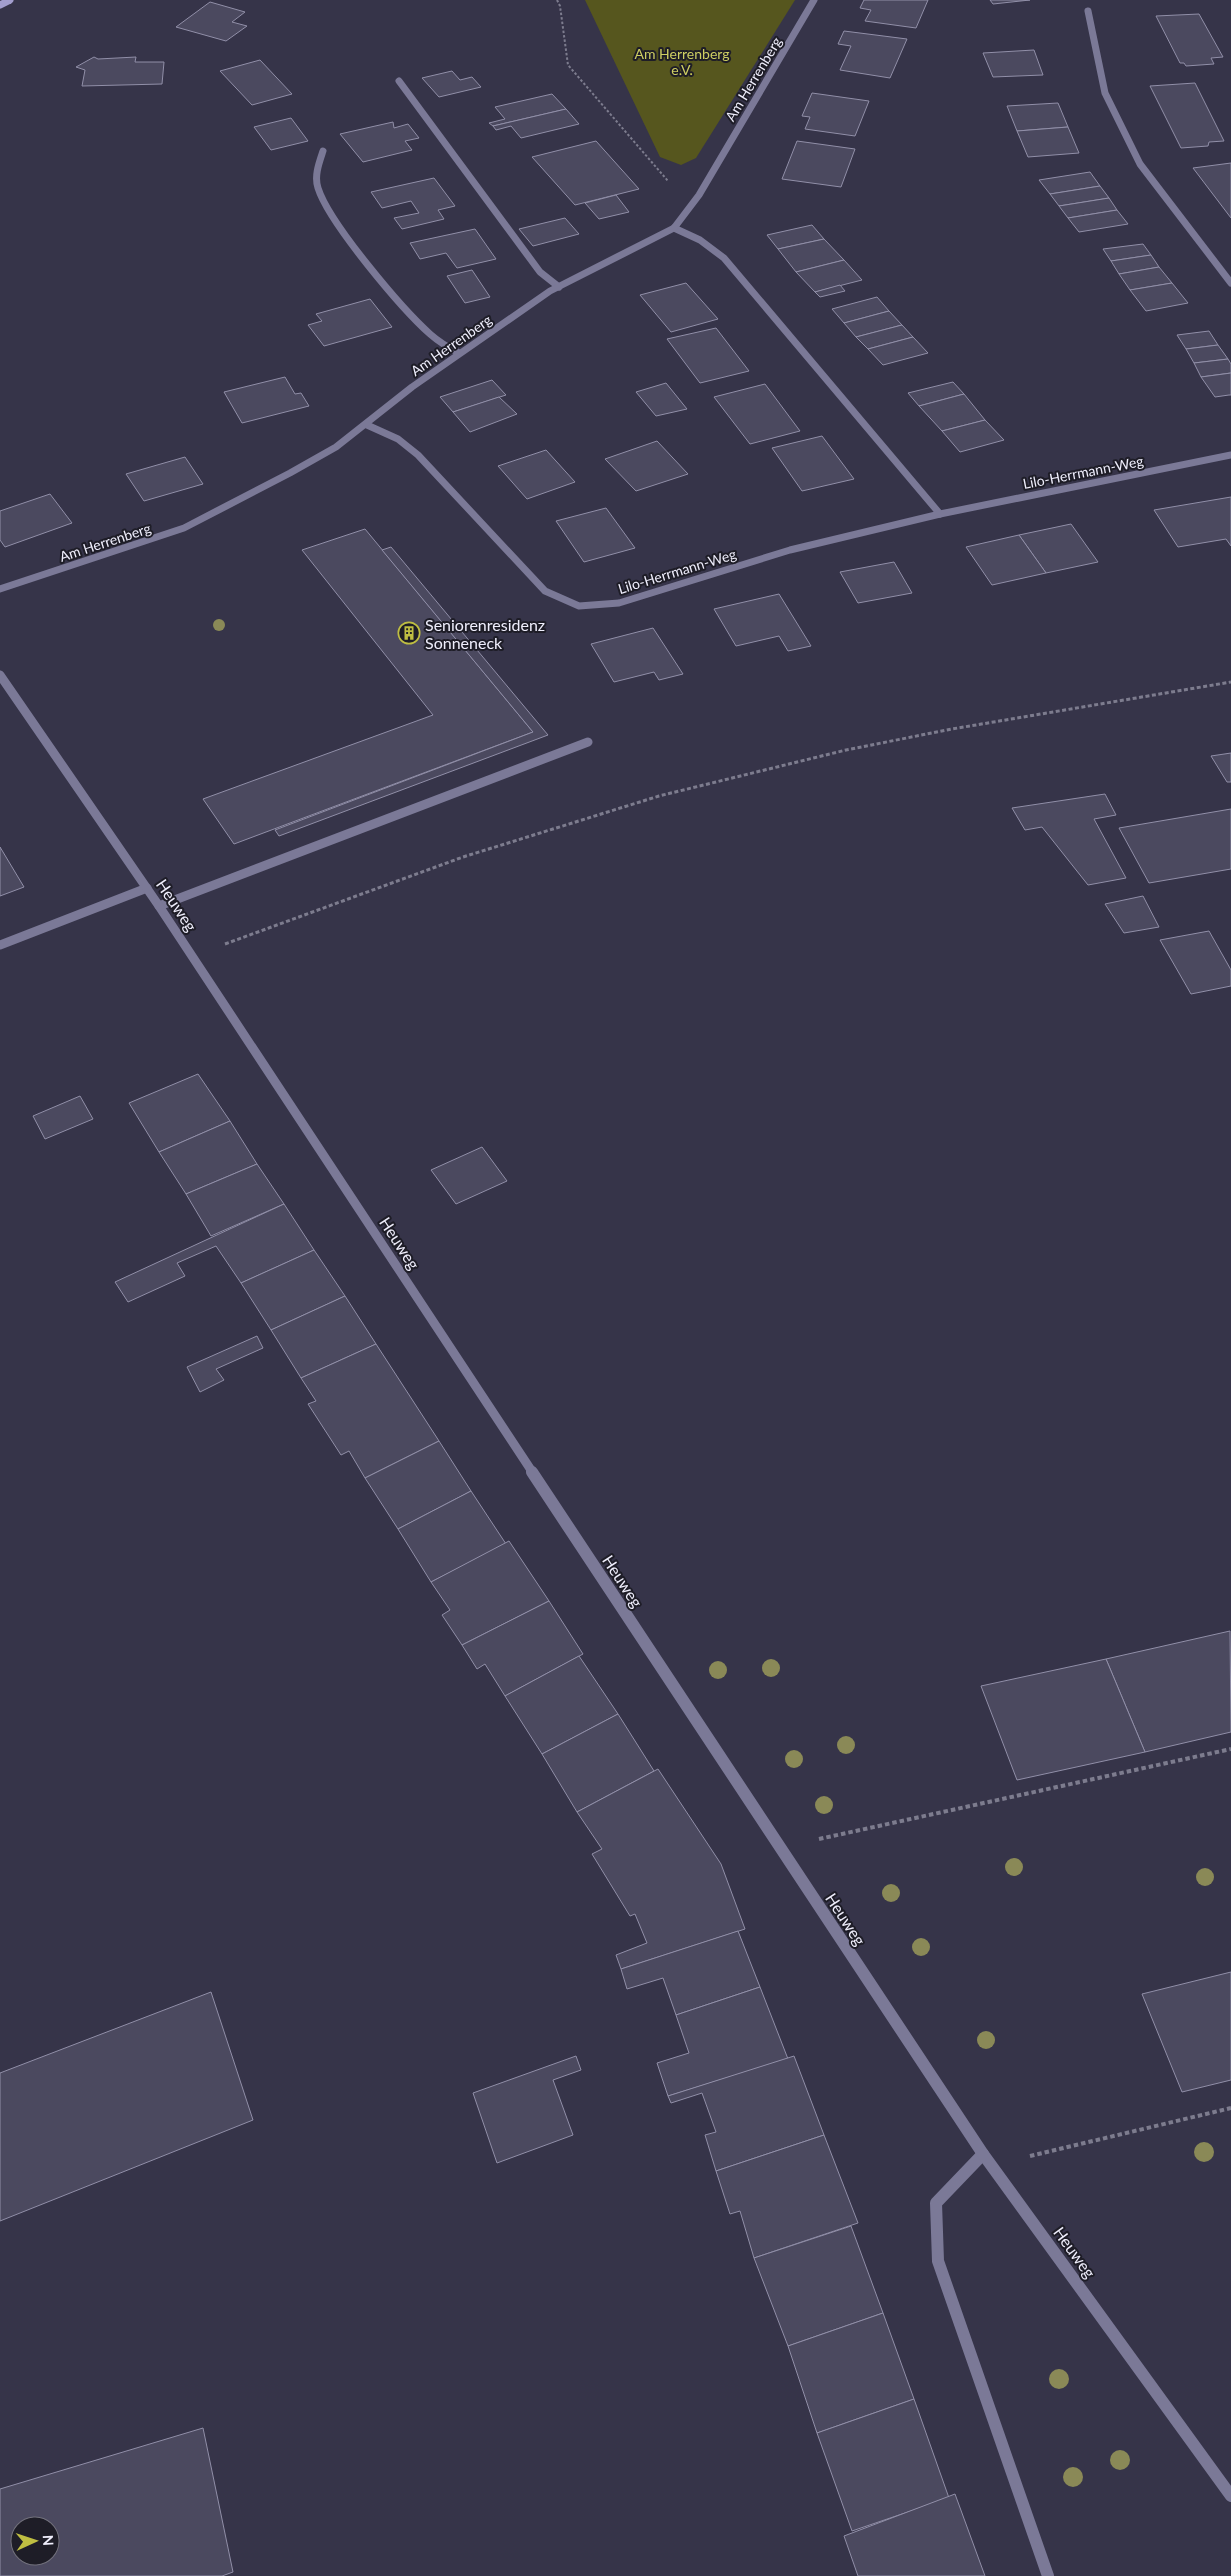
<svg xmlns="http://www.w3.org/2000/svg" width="1231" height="2576" font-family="Lato,sans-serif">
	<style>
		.green { fill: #56561e }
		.building { fill: #4b495f; stroke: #918fa8; fill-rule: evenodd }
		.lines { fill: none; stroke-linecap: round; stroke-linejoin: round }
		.path-far2 { stroke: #7d7c8e; stroke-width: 2; stroke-dasharray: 2.5 2; stroke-linecap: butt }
		.path-far1 { stroke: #7d7c8e; stroke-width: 3; stroke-dasharray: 4 2.5; stroke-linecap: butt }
		.path { stroke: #7d7c8e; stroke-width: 4; stroke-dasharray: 4.5 3; stroke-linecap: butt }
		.service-far1 { stroke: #7b7997; stroke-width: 7 }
		.service { stroke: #7b7997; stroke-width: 9 }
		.minor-far1 { stroke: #7b7997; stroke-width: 7 }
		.minor { stroke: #7b7997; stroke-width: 12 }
		.tertiary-far1 { stroke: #7b7997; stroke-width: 9 }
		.tertiary { stroke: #7b7997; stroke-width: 12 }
		.secondary { stroke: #a29dcd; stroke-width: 7 }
		.tree { fill: #8a8957 }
		.labels { text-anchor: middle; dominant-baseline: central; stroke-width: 4; stroke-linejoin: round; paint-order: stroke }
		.far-park-label { font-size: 14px; fill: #cece62; stroke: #1e1d27 }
		.far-street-label { font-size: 14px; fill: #efeefc; stroke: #1e1d27 }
		.poi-label { font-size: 16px; fill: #efeefc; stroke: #1e1d27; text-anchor: start }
		.street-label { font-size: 16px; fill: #efeefc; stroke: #1e1d27 }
	</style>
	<rect width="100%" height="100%" fill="#363449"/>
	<path class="green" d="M 585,0 L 795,0 L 696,158 L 681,165 L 660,157 Z"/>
	<g class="building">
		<path d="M 864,0 L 928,0 L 916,28 L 865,21 L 871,10 L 860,8 Z"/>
		<path d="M 990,0 L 1030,0 L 993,4 Z"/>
		<path d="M 210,2 L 245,12 L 232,22 L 247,26 L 226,41 L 176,27 Z"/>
		<path d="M 1199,14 L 1223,57 L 1211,58 L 1214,64 L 1186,66 L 1184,63 L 1180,63 L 1156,16 Z"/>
		<path d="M 844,31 L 907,39 L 890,78 L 840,70 L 851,46 L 838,44 Z"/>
		<path d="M 1034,50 L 1043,75 L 993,77 L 983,53 Z"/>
		<path d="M 94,57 L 98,59 L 136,57 L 135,62 L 164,62 L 162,84 L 82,86 L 85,70 L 76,67 Z"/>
		<path d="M 260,60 L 292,94 L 252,105 L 220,71 Z"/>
		<path d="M 452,71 L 460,80 L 472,77 L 481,87 L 439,97 L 422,78 Z"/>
		<path d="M 1195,83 L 1224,141 L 1209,142 L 1208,146 L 1181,148 L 1150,86 Z"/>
		<path d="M 812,93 L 869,101 L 855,136 L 805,129 L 810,117 L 802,116 Z"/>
		<path d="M 552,94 L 566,109 L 493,126 L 489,123 L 505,119 L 495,107 Z"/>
		<path d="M 1058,103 L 1068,127 L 1017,131 L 1007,106 Z"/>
		<path d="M 566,109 L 579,124 L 521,138 L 511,126 L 496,130 L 493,126 Z"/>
		<path d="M 291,118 L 308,141 L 271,150 L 254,127 Z"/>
		<path d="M 393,122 L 394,128 L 408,124 L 419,138 L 405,141 L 412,150 L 363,162 L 340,134 Z"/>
		<path d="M 1068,127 L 1079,153 L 1028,157 L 1017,131 Z"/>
		<path d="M 596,141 L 639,189 L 575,205 L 532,157 Z"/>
		<path d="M 797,141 L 855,149 L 841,187 L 782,179 Z"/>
		<path d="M 1231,163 L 1231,218 L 1193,168 Z"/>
		<path d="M 1090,172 L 1100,186 L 1050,194 L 1039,180 Z"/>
		<path d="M 434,178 L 455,206 L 438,210 L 444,219 L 402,229 L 394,218 L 419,213 L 411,201 L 382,208 L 371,192 Z"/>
		<path d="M 1100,186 L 1109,198 L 1059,206 L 1050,194 Z"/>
		<path d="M 616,195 L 629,212 L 599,219 L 585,203 Z"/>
		<path d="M 1109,198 L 1117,210 L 1068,218 L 1059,206 Z"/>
		<path d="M 1117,210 L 1128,224 L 1079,232 L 1068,218 Z"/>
		<path d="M 565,218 L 579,234 L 533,246 L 519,229 Z"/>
		<path d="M 812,225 L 824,239 L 778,249 L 767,235 Z"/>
		<path d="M 475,229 L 496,259 L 457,268 L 446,253 L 420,259 L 410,243 Z"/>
		<path d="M 824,239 L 844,260 L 796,272 L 778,249 Z"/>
		<path d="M 1143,244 L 1151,255 L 1111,261 L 1103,249 Z"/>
		<path d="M 1151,255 L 1159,267 L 1119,274 L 1111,261 Z"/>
		<path d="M 844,260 L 862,280 L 815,292 L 796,272 Z"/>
		<path d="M 1159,267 L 1172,283 L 1130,290 L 1119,274 Z"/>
		<path d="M 472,270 L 490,297 L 465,303 L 447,276 Z"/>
		<path d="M 686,283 L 718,319 L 671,332 L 640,295 Z"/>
		<path d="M 1172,283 L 1188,303 L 1146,311 L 1130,290 Z"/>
		<path d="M 840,285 L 845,291 L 820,297 L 815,292 Z"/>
		<path d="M 877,297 L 889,311 L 844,323 L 832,309 Z"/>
		<path d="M 370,299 L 392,327 L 324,346 L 308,325 L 322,321 L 316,314 Z"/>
		<path d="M 889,311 L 902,325 L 856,337 L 844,323 Z"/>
		<path d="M 902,325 L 913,337 L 868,349 L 856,337 Z"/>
		<path d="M 716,328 L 749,371 L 700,383 L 667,339 Z"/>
		<path d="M 1209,331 L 1218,345 L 1186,349 L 1177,335 Z"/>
		<path d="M 913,337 L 928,353 L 883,365 L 868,349 Z"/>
		<path d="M 1218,345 L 1228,359 L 1194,363 L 1186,349 Z"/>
		<path d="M 1228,359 L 1231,364 L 1231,373 L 1201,377 L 1194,363 Z"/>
		<path d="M 1231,373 L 1231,395 L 1229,395 L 1215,397 L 1201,377 Z"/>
		<path d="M 285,377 L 295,394 L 301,393 L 309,406 L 242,423 L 224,392 Z"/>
		<path d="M 492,380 L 506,395 L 453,412 L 440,397 Z"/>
		<path d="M 953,382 L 964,394 L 919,406 L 908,393 Z"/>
		<path d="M 666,383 L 687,409 L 656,416 L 636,392 Z"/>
		<path d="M 765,384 L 800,431 L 750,444 L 714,397 Z"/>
		<path d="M 964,394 L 985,420 L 942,431 L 919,406 Z"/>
		<path d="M 499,397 L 517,414 L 470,432 L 453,412 Z"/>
		<path d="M 985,420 L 1004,440 L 960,452 L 942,431 Z"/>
		<path d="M 822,436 L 854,479 L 802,491 L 772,448 Z"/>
		<path d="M 657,441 L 688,474 L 636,491 L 605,459 Z"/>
		<path d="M 546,450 L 575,482 L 527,499 L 498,466 Z"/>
		<path d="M 185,457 L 203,484 L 144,501 L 126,474 Z"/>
		<path d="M 50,494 L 72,523 L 5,547 L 0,540 L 0,511 Z"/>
		<path d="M 1231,497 L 1231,546 L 1226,539 L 1178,547 L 1154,510 Z"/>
		<path d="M 606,508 L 635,548 L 584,562 L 556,521 Z"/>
		<path d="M 1071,524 L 1098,562 L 1046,573 L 1019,535 Z"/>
		<path d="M 365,529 L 533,732 L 234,844 L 203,799 L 433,715 L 302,550 Z"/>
		<path d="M 1019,535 L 1046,573 L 992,585 L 966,547 Z"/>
		<path d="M 391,547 L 548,735 L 279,836 L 275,830 L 533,732 L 382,550 Z"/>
		<path d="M 894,562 L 912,593 L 858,603 L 840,572 Z"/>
		<path d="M 779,594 L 811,646 L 788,651 L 779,636 L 736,646 L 714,609 Z"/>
		<path d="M 653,628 L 683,674 L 659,680 L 654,672 L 614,682 L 591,644 Z"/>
		<path d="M 1231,753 L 1231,782 L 1227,782 L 1211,756 Z"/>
		<path d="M 1105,794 L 1116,815 L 1094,819 L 1126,878 L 1088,885 L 1042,827 L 1025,830 L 1012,808 Z"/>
		<path d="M 1231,809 L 1231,869 L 1149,883 L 1119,828 Z"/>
		<path d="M 0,847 L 24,887 L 0,896 Z"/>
		<path d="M 1143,896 L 1159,927 L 1124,933 L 1105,904 Z"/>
		<path d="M 1209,931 L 1231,970 L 1231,986 L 1191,994 L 1160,940 Z"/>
		<path d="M 198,1074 L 230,1121 L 159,1152 L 129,1103 Z"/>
		<path d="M 80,1096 L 93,1119 L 45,1139 L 33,1116 Z"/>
		<path d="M 230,1121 L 257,1164 L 186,1194 L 159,1152 Z"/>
		<path d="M 482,1147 L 507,1181 L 456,1204 L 431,1170 Z"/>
		<path d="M 257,1164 L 284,1204 L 211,1236 L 186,1194 Z"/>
		<path d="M 284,1204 L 314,1250 L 241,1283 L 216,1246 L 177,1263 L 185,1276 L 128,1302 L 115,1282 Z"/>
		<path d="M 314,1250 L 345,1296 L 271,1330 L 241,1283 Z"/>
		<path d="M 345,1296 L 376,1344 L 301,1378 L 271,1330 Z"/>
		<path d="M 257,1336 L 263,1348 L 216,1369 L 224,1380 L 200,1392 L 187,1367 Z"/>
		<path d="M 376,1344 L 439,1441 L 365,1478 L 349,1451 L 341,1455 L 308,1404 L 316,1401 L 301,1378 Z"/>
		<path d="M 439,1441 L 471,1491 L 398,1529 L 365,1478 Z"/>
		<path d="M 471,1491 L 506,1544 L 431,1582 L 398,1529 Z"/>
		<path d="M 509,1541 L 549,1601 L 462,1645 L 442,1615 L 450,1610 L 431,1582 Z"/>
		<path d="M 549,1601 L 583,1654 L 505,1696 L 485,1664 L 477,1669 L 462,1645 Z"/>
		<path d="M 1230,1631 L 1231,1732 L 1145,1752 L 1106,1659 Z"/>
		<path d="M 579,1656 L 618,1714 L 542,1754 L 505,1696 Z"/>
		<path d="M 1106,1659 L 1145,1752 L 1017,1780 L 981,1686 Z"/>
		<path d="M 618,1714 L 654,1771 L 577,1812 L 542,1754 Z"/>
		<path d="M 658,1769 L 721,1864 L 745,1929 L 621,1969 L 616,1955 L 647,1943 L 635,1914 L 630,1916 L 592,1854 L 602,1849 L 577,1812 Z"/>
		<path d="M 738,1931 L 760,1987 L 676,2015 L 663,1978 L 627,1989 L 621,1969 Z"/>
		<path d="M 1231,1972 L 1231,2080 L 1182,2092 L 1142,1994 Z"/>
		<path d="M 760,1987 L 788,2059 L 668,2096 L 657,2063 L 689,2053 L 676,2015 Z"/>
		<path d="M 211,1992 L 253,2120 L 0,2221 L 0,2073 Z"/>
		<path d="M 576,2056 L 581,2070 L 553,2080 L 573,2135 L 497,2163 L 473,2093 Z"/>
		<path d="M 794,2056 L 824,2135 L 716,2171 L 705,2135 L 716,2132 L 702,2093 L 671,2103 L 668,2096 Z"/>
		<path d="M 824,2135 L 858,2223 L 754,2258 L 740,2211 L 730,2214 L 716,2171 Z"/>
		<path d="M 851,2226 L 883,2313 L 788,2346 L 754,2258 Z"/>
		<path d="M 883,2313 L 914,2399 L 817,2433 L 788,2346 Z"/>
		<path d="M 914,2399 L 949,2498 L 852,2531 L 817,2433 Z"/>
		<path d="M 203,2428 L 233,2572 L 222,2576 L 0,2576 L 0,2489 ZM 20,2526 L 50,2526 L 50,2556 L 20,2556 Z"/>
		<path d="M 955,2494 L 985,2576 L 858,2576 L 844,2536 Z"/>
	</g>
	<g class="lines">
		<path class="path-far2" d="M 557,0 L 560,6 L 568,65 L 668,181"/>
		<path class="path-far1" d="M 225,944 L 463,857 L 659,796 L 846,750 L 952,729 L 1231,682"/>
		<g class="path">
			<path d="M 819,1839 L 1231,1749"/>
			<path d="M 1030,2156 L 1231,2108"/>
		</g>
		<g class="service-far1">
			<path d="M 399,81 L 540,272 L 559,287"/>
			<path d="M 323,151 C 319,163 314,176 318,188 C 329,223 402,309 430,334 C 439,342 449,348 459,353"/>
		</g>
		<g class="service">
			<path d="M 159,906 L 588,742"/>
			<path d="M 0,945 L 147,888"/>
		</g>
		<g class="minor-far1">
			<path d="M 1088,11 L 1105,93 L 1140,164 L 1231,283"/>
			<path d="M 674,228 L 700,240 L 724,258 L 940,514"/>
			<path d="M 367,425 L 398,439 L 418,455 L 545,591 L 579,606 L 619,603 L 790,550 L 940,514 L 1231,455"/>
			<path d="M 0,589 L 184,528 L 290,473 L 336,447 L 412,387 L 550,291 L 674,228 L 699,195 L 814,0"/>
		</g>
		<path class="minor" d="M 983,2154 L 936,2203 L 938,2261 L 1048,2576"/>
		<path class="tertiary-far1" d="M 0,675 L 159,906 L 533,1473"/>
		<path class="tertiary" d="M 532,1472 L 983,2154 L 1231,2496"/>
		<path class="secondary" d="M 0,5 L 10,0"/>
	</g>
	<g class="tree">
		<circle cx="219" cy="625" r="6"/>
		<circle cx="771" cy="1668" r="9"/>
		<circle cx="718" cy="1670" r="9"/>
		<circle cx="846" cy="1745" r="9"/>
		<circle cx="794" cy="1759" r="9"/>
		<circle cx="824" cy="1805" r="9"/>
		<circle cx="1014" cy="1867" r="9"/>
		<circle cx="1205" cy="1877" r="9"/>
		<circle cx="891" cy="1893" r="9"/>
		<circle cx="921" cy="1947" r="9"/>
		<circle cx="986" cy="2040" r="9"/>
		<circle cx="1204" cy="2152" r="10"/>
		<circle cx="1059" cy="2379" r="10"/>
		<circle cx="1120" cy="2460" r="10"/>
		<circle cx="1073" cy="2477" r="10"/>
	</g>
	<defs>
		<g id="building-ring" transform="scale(1.125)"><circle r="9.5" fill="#1e1d27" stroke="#bfbe42" stroke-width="1.5"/><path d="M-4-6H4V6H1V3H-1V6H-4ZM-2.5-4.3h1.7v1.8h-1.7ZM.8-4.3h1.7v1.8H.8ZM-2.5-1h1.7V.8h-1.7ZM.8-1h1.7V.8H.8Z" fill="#bfbe42"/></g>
	</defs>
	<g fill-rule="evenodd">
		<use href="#building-ring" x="409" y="633"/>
	</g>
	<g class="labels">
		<g class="far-park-label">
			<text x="682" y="53">Am Herrenberg<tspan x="682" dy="16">e.V.</tspan></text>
		</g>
		<g class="far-street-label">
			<text transform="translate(753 79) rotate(-59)">Am Herrenberg</text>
			<text transform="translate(451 345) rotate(-35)">Am Herrenberg</text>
			<text transform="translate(1083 472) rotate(-11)">Lilo-Herrmann-Weg</text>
			<text transform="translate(105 542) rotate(-18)">Am Herrenberg</text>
			<text transform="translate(677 571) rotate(-17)">Lilo-Herrmann-Weg</text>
		</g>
		<g class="poi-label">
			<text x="425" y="624">Seniorenresidenz<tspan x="425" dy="18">Sonneneck</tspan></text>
		</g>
		<g class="street-label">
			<text transform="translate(177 905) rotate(56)">Heuweg</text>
			<text transform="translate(400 1243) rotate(57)">Heuweg</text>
			<text transform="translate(623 1581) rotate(57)">Heuweg</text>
			<text transform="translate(846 1919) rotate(57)">Heuweg</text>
			<text transform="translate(1075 2252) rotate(54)">Heuweg</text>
		</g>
	</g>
	<g transform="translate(35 2541) rotate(87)"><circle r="24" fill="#1e1d27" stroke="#72717c"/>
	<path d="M0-4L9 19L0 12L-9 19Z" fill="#bfbe42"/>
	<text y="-8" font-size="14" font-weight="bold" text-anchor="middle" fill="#efeefc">N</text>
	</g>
</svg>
